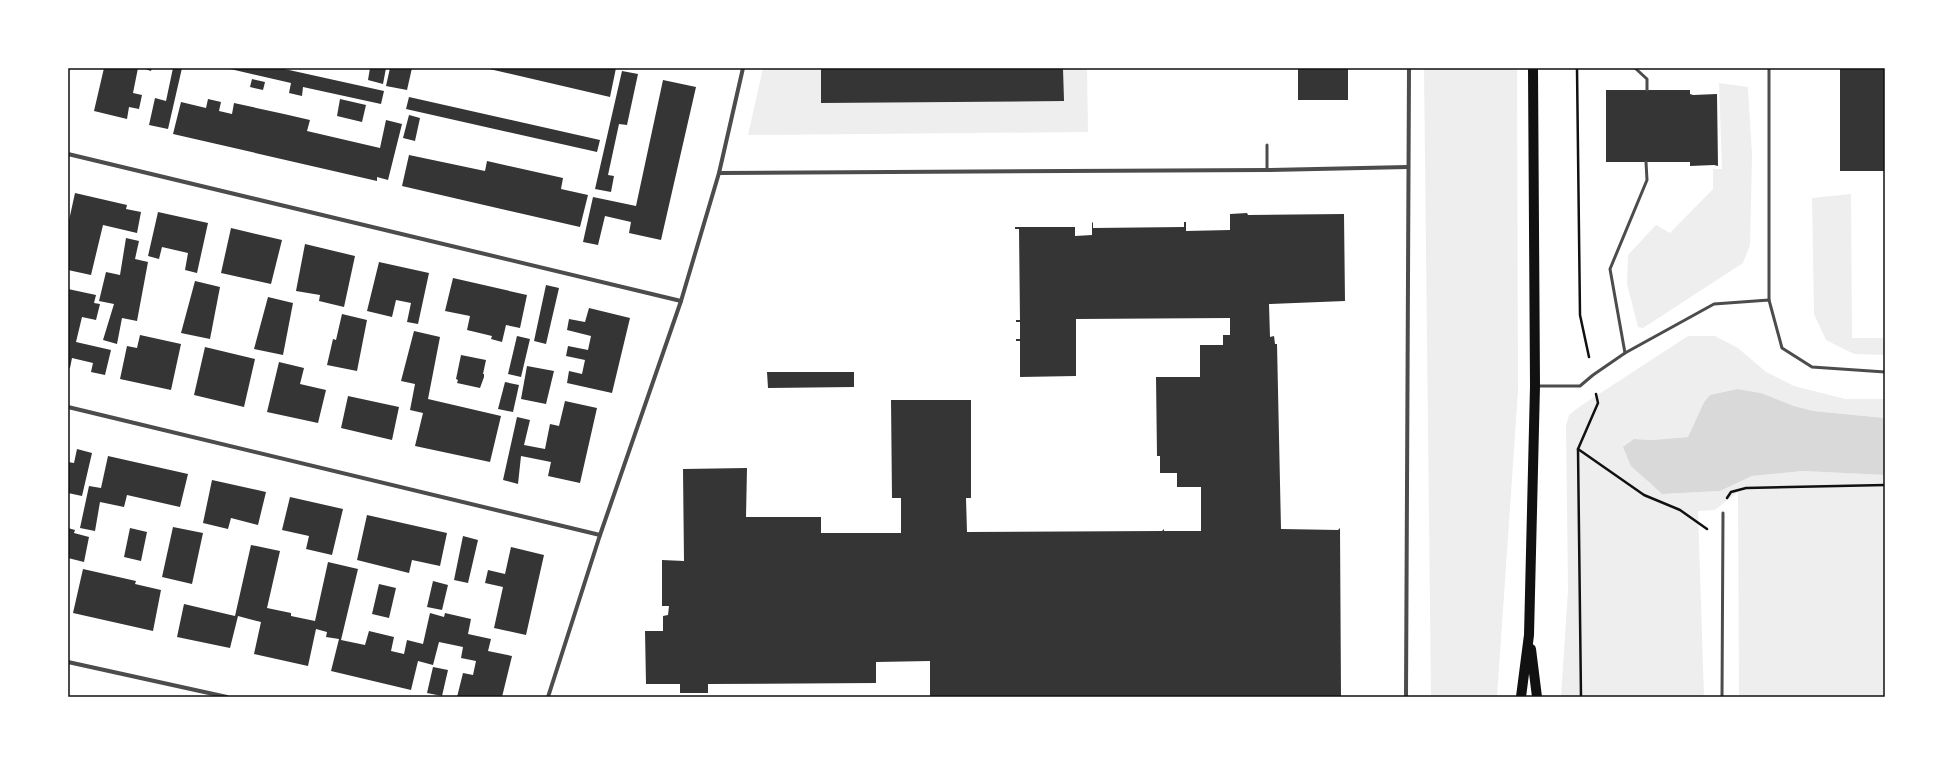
<svg xmlns="http://www.w3.org/2000/svg" width="1953" height="765" font-family="Montserrat,sans-serif">
	<style>
		.green { fill: #eee }
		.water { fill: #d9d9d9 }
		.building { fill: #353535 }
		.lines { fill: none; stroke-linecap: round; stroke-linejoin: round }
		.path { stroke: #111; stroke-width: 2.5 }
		.service { stroke: #4c4c4c; stroke-width: 3 }
		.minor { stroke: #4c4c4c; stroke-width: 4 }
		.primary { stroke: #111; stroke-width: 10 }
		.neatline { fill: none; stroke: #111; stroke-width: 1.5 }
	</style>
	<rect width="100%" height="100%" fill="#fff"/>
	<g class="green">
		<path d="M 763,68 L 1087,68 L 1088,132 L 748,135 Z"/>
		<path d="M 1424,68 L 1517,68 L 1518,391 L 1497,697 L 1431,697 Z"/>
		<path d="M 1719,83 L 1748,87 L 1752,155 L 1750,245 L 1743,263 L 1643,328 L 1638,327 L 1627,284 L 1628,255 L 1656,225 L 1670,233 L 1713,189 L 1713,169 L 1722,169 Z"/>
		<path d="M 1851,194 L 1852,338 L 1885,338 L 1885,355 L 1854,354 L 1826,340 L 1814,314 L 1812,198 Z"/>
		<path d="M 1688,336 L 1715,336 L 1738,348 L 1766,372 L 1794,386 L 1845,399 L 1885,399 L 1885,418 L 1813,411 L 1794,406 L 1761,393 L 1737,389 L 1710,395 L 1704,402 L 1688,437 L 1652,440 L 1634,439 L 1647,481 L 1662,494 L 1720,491 L 1752,476 L 1803,471 L 1885,475 L 1885,697 L 1739,697 L 1738,492 L 1715,510 L 1698,511 L 1704,697 L 1561,697 L 1568,590 L 1566,426 L 1569,415 L 1579,407 Z"/>
	</g>
	<path class="water" d="M 1737,389 L 1761,393 L 1794,406 L 1813,411 L 1885,418 L 1885,475 L 1803,471 L 1752,476 L 1720,491 L 1662,494 L 1631,466 L 1623,447 L 1634,439 L 1652,440 L 1688,437 L 1704,402 L 1710,395 Z"/>
	<g class="building">
		<path d="M 104,68 L 138,68 L 133,93 L 142,95 L 139,109 L 129,107 L 127,119 L 94,111 Z"/>
		<path d="M 142,68 L 152,68 L 151,71 Z"/>
		<path d="M 173,68 L 182,68 L 168,129 L 149,125 L 155,98 L 166,101 Z"/>
		<path d="M 226,68 L 280,68 L 384,91 L 381,104 L 303,87 L 302,96 L 289,93 L 291,83 Z"/>
		<path d="M 370,68 L 386,68 L 383,84 L 368,80 Z"/>
		<path d="M 390,68 L 412,68 L 407,90 L 386,86 Z"/>
		<path d="M 485,68 L 616,68 L 610,97 Z"/>
		<path d="M 821,68 L 1063,68 L 1064,101 L 821,103 Z"/>
		<rect x="1298" y="68" width="50" height="32"/>
		<rect x="1840" y="68" width="45" height="103"/>
		<path d="M 622,71 L 638,74 L 627,125 L 619,124 L 608,175 L 614,176 L 611,192 L 595,189 Z"/>
		<path d="M 252,79 L 265,82 L 263,90 L 250,87 Z"/>
		<path d="M 663,80 L 696,87 L 661,240 L 629,233 L 631,222 L 605,216 L 598,245 L 583,242 L 593,197 L 636,206 Z"/>
		<path d="M 1606,90 L 1690,90 L 1690,94 L 1693,95 L 1717,94 L 1718,166 L 1714,165 L 1690,166 L 1690,162 L 1606,162 Z"/>
		<path d="M 409,97 L 600,140 L 597,152 L 406,109 Z"/>
		<path d="M 208,99 L 221,102 L 219,111 L 232,114 L 234,103 L 284,114 L 310,120 L 307,131 L 380,148 L 386,120 L 402,124 L 388,180 L 377,177 L 377,181 L 173,134 L 181,102 L 206,108 Z"/>
		<path d="M 340,99 L 366,105 L 362,122 L 337,116 Z"/>
		<path d="M 409,115 L 420,118 L 415,141 L 403,138 Z"/>
		<path d="M 409,155 L 485,171 L 487,161 L 563,178 L 561,189 L 588,195 L 580,227 L 402,186 Z"/>
		<path d="M 75,193 L 127,205 L 126,209 L 141,212 L 137,233 L 103,225 L 91,275 L 68,270 L 68,225 Z"/>
		<path d="M 158,212 L 208,223 L 197,273 L 185,270 L 188,253 L 162,247 L 159,259 L 148,256 Z"/>
		<path d="M 1247,213 L 1248,215 L 1344,214 L 1345,301 L 1269,304 L 1270,337 L 1274,336 L 1275,344 L 1277,344 L 1281,529 L 1338,530 L 1340,528 L 1341,697 L 930,697 L 930,661 L 876,662 L 876,683 L 708,684 L 708,693 L 680,693 L 680,684 L 646,684 L 645,631 L 663,631 L 663,616 L 668,615 L 669,606 L 662,606 L 662,560 L 684,561 L 683,469 L 747,468 L 746,517 L 821,517 L 821,533 L 901,533 L 901,498 L 892,498 L 891,400 L 971,400 L 971,498 L 966,498 L 967,532 L 1162,531 L 1164,529 L 1164,531 L 1201,531 L 1201,487 L 1177,487 L 1177,473 L 1160,473 L 1160,456 L 1157,456 L 1156,377 L 1200,377 L 1200,345 L 1223,345 L 1223,335 L 1230,335 L 1230,318 L 1076,319 L 1076,376 L 1020,377 L 1020,341 L 1016,341 L 1016,339 L 1020,339 L 1020,322 L 1016,322 L 1016,320 L 1020,320 L 1019,229 L 1015,229 L 1015,227 L 1075,227 L 1075,236 L 1092,235 L 1092,222 L 1093,223 L 1093,228 L 1184,227 L 1184,222 L 1186,222 L 1186,231 L 1230,230 L 1230,214 Z"/>
		<path d="M 231,228 L 282,240 L 271,284 L 221,273 Z"/>
		<path d="M 126,238 L 139,241 L 135,259 L 148,262 L 137,321 L 122,318 L 117,344 L 103,340 L 114,304 L 99,301 L 106,272 L 120,275 Z"/>
		<path d="M 305,244 L 355,256 L 344,307 L 319,301 L 320,295 L 296,291 Z"/>
		<path d="M 379,262 L 429,273 L 418,324 L 407,322 L 411,303 L 396,300 L 392,317 L 367,311 Z"/>
		<path d="M 453,278 L 527,295 L 520,328 L 506,325 L 502,342 L 491,339 L 492,336 L 467,330 L 470,316 L 445,311 Z"/>
		<path d="M 195,281 L 220,287 L 210,339 L 181,333 Z"/>
		<path d="M 546,285 L 559,288 L 546,344 L 534,341 Z"/>
		<path d="M 68,289 L 96,295 L 94,303 L 100,304 L 96,320 L 82,317 L 76,342 L 111,350 L 105,375 L 91,372 L 93,363 L 72,358 L 70,368 L 68,367 Z"/>
		<path d="M 268,297 L 293,303 L 283,355 L 254,349 Z"/>
		<path d="M 589,308 L 630,318 L 612,393 L 567,383 L 569,371 L 582,374 L 585,360 L 566,356 L 568,346 L 588,350 L 591,336 L 567,330 L 569,319 L 585,322 Z"/>
		<path d="M 342,314 L 367,320 L 357,371 L 327,365 L 333,339 L 336,340 Z"/>
		<path d="M 414,331 L 440,337 L 428,399 L 501,416 L 490,462 L 415,446 L 423,413 L 410,410 L 415,384 L 401,381 Z"/>
		<path d="M 140,335 L 181,344 L 171,390 L 120,379 L 127,346 L 137,348 Z"/>
		<path d="M 517,336 L 530,339 L 521,377 L 508,374 Z"/>
		<path d="M 205,347 L 255,359 L 244,407 L 194,395 Z"/>
		<path d="M 461,355 L 486,360 L 483,374 L 484,374 L 484,377 L 480,388 L 457,383 L 458,380 L 456,379 Z"/>
		<path d="M 279,362 L 304,368 L 300,384 L 326,390 L 318,423 L 267,412 Z"/>
		<path d="M 527,366 L 554,371 L 546,404 L 521,399 Z"/>
		<path d="M 767,372 L 854,372 L 854,387 L 768,388 Z"/>
		<path d="M 505,382 L 519,385 L 513,412 L 498,409 Z"/>
		<path d="M 348,396 L 399,407 L 392,440 L 341,428 Z"/>
		<path d="M 565,401 L 597,408 L 580,483 L 548,476 L 551,462 L 521,456 L 518,484 L 503,480 L 517,417 L 530,420 L 524,445 L 545,449 L 550,424 L 559,426 Z"/>
		<path d="M 77,449 L 92,453 L 82,496 L 68,493 L 68,462 L 74,463 Z"/>
		<path d="M 108,456 L 188,474 L 180,507 L 127,495 L 124,507 L 100,502 L 95,531 L 80,528 L 89,486 L 101,488 Z"/>
		<path d="M 212,480 L 266,492 L 258,525 L 231,518 L 228,529 L 203,523 Z"/>
		<path d="M 290,497 L 343,509 L 332,555 L 306,549 L 309,536 L 282,530 Z"/>
		<path d="M 367,515 L 447,533 L 440,566 L 412,560 L 409,573 L 357,560 Z"/>
		<path d="M 173,527 L 203,533 L 192,584 L 162,577 Z"/>
		<path d="M 68,528 L 75,530 L 74,533 L 89,537 L 84,562 L 68,558 Z"/>
		<path d="M 130,528 L 147,532 L 141,561 L 124,557 Z"/>
		<path d="M 463,536 L 478,540 L 468,583 L 454,580 Z"/>
		<path d="M 251,545 L 280,551 L 267,608 L 291,613 L 291,616 L 315,621 L 328,562 L 358,569 L 341,640 L 365,645 L 369,631 L 394,637 L 391,651 L 404,654 L 407,640 L 423,644 L 430,613 L 444,617 L 445,613 L 471,619 L 468,634 L 491,639 L 488,651 L 512,656 L 502,697 L 457,697 L 463,673 L 473,675 L 476,661 L 461,658 L 463,647 L 439,642 L 433,665 L 418,661 L 411,690 L 331,671 L 339,639 L 326,637 L 327,632 L 316,629 L 308,666 L 254,654 L 261,622 L 249,619 L 238,616 L 230,648 L 177,637 L 184,604 L 235,616 Z"/>
		<path d="M 511,547 L 544,555 L 526,635 L 494,628 L 503,587 L 485,583 L 488,570 L 505,574 Z"/>
		<path d="M 83,569 L 136,581 L 135,584 L 161,590 L 153,631 L 73,613 Z"/>
		<path d="M 433,581 L 448,585 L 442,610 L 427,607 Z"/>
		<path d="M 379,584 L 396,588 L 389,618 L 372,614 Z"/>
		<path d="M 433,667 L 448,670 L 442,696 L 427,693 Z"/>
	</g>
	<g class="lines">
		<g class="path">
			<path d="M 1577,68 L 1580,315 L 1589,357"/>
			<path d="M 1578,449 L 1644,495 L 1680,510 L 1707,529"/>
			<path d="M 1727,498 L 1731,492 L 1746,488 L 1885,485"/>
			<path d="M 1581,697 L 1578,449 L 1598,403 L 1596,394"/>
		</g>
		<g class="service">
			<path d="M 1635,68 L 1647,79 L 1647,90"/>
			<path d="M 1769,68 L 1769,300"/>
			<path d="M 1267,145 L 1267,170"/>
			<path d="M 1625,353 L 1714,304 L 1769,300 L 1782,348 L 1812,367 L 1885,372"/>
			<path d="M 1537,386 L 1580,386 L 1593,375 L 1625,353 L 1610,269 L 1647,180 L 1646,162"/>
			<path d="M 1722,697 L 1723,513"/>
		</g>
		<g class="minor">
			<path d="M 68,154 L 681,301"/>
			<path d="M 719,173 L 1267,170 L 1408,167"/>
			<path d="M 68,407 L 600,535"/>
			<path d="M 68,662 L 227,697"/>
			<path d="M 548,697 L 600,535 L 681,301 L 719,173 L 743,68"/>
			<path d="M 1406,697 L 1409,68"/>
		</g>
		<g class="primary">
			<path d="M 1531,649 L 1537,697"/>
			<path d="M 1521,697 L 1529,635 L 1535,386 L 1533,68"/>
		</g>
	</g>
	<rect width="1953" height="765" fill="none" stroke="#ffffff" stroke-width="138"/>
	<rect x="69" y="69" width="1815" height="627" class="neatline"/>
</svg>
